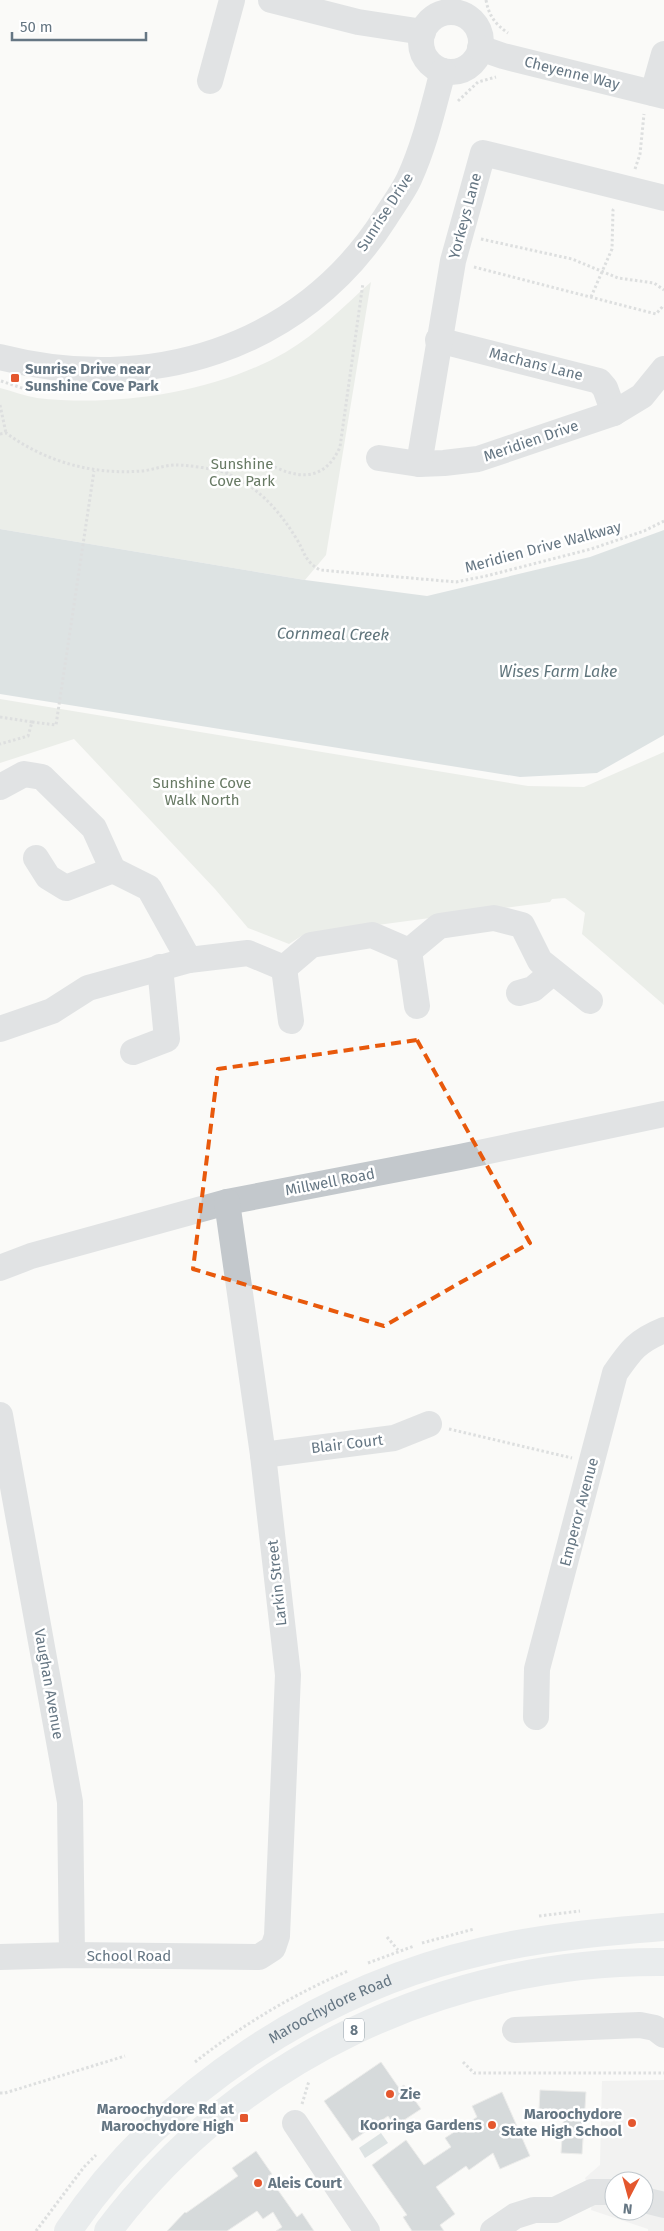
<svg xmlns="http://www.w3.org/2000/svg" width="664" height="2231" font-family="'Fira Sans',sans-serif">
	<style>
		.built { fill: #e8e9e9; fill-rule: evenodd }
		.green { fill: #dadfd7 }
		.water { fill: #bbc7cb }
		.building { fill: #aab3b9; stroke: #dcdcda }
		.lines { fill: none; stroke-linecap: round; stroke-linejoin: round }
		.path { stroke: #bbbfc2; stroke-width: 3; stroke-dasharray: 2.5 2.5; stroke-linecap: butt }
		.minor { stroke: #c3c8cc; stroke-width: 26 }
		.major { stroke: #d6dbdf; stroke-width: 28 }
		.marked { fill: none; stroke: #e8590c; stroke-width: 4; stroke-dasharray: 10 6; stroke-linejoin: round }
		.poi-dot { fill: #e4572e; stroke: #fff; stroke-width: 2 }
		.labels { text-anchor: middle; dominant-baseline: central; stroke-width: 5; stroke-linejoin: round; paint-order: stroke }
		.shield { fill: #fff; stroke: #939fa8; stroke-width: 1 }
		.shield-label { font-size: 14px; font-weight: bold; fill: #657683 }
		.street-label { font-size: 15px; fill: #657683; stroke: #fff }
		.poi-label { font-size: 15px; font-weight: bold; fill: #657683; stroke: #fff; text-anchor: start }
		.park-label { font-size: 15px; fill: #687a64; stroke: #fff }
		.water-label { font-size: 16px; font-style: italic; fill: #60757c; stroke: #fff }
	</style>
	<rect width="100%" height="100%" fill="#fafaf8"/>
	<path class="built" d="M 664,2080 L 664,2231 L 648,2231 L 648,2229 L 591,2210 L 593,2197 L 585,2178 L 600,2165 L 602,2081 ZM 614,2181 L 644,2181 L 644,2211 L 614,2211 Z"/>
	<g class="green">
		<path d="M 371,282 L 326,555 L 305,580 L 0,529 L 0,388 C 12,391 25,396 37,398 C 118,407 215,393 286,352 C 318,333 344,306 371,282 Z"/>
		<path d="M 0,699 L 528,786 L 584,787 L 664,752 L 664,1005 L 582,934 L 585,913 L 565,898 L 552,899 L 550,902 L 303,935 L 289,944 L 248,928 L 215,889 L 74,739 L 0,763 Z"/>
	</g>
	<g class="water">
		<path d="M 0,529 L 305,580 L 427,596 L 590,557 L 664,530 L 664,735 L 597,773 L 520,777 L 0,694 Z"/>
		<path d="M 381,2133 L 388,2143 L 365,2158 L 359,2148 Z"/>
	</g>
	<g class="building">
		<path d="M 381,2062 L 399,2088 L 404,2085 L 421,2109 L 395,2126 L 388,2116 L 352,2141 L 324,2101 Z"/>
		<path d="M 540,2090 L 586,2092 L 582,2154 L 561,2153 L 564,2111 L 539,2110 Z"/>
		<path d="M 502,2092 L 530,2156 L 500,2169 L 493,2153 L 469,2170 L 466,2166 L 436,2187 L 455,2214 L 440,2225 L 444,2231 L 412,2231 L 403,2217 L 407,2215 L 372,2165 L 406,2140 L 424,2165 L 451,2147 L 445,2138 L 477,2117 L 472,2106 Z"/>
		<path d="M 256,2151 L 272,2174 L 268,2176 L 297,2217 L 302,2213 L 314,2231 L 276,2231 L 282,2227 L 273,2212 L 263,2219 L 257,2211 L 227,2231 L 167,2231 L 185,2212 L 186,2213 L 238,2176 L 232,2168 Z"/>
	</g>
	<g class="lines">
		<g class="path">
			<path d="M 486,0 C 489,16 495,24 508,33"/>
			<path d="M 458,101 L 478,82 L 496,77"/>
			<path d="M 635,169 L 640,154 L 644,114"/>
			<path d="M 481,239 L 572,259 L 618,278 L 654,283 L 664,290"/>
			<path d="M 474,267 L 656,314 L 664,305"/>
			<path d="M 591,297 L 612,249 L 613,210 L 615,207"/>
			<path d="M 1,381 L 31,391 L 81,392"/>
			<path d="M 0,405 L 6,433"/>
			<path d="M 0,434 L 6,433 C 46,462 93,475 142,471 C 153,470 164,465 176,465 C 187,465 218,469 228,474 C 258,487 279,510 296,538 C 305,552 304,561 320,570 L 456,582 L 486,576 L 591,549 L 644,531 L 664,521"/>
			<path d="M 226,473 C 235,462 249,454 263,461 C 268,463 272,466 277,468 C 306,481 327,476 340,447 L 363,283"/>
			<path d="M 0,717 L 32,722 L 28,736 L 0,744"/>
			<path d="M 32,722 L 56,725 L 94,471"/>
			<path d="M 449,1429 L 572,1458"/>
			<path d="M 539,1916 L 580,1911"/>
			<path d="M 387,1937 L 398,1950"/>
			<path d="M 422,1943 L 474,1929"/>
			<path d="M 368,1963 L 414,1946"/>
			<path d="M 195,2062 C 242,2025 294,1994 348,1971"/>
			<path d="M 463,2062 L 474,2073 L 664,2073"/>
			<path d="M 0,2093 L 5,2093 L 125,2056"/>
			<path d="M 302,2104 L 309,2081"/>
			<path d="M 36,2231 L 84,2167 L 96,2155"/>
		</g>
		<g class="minor">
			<path d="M 271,0 L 358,22 L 423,32"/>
			<circle cx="451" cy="42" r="30"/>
			<path d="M 480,48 L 503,56 L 664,96"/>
			<path d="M 210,81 L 232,0"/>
			<path d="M 653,93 L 664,54"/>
			<path d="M 438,340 L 599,381 L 605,388 L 614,413"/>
			<path d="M 0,357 C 148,395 301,350 385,218 C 393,205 403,192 409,179 C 425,144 433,108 443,71"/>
			<path d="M 379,458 L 419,464 L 444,463 L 478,459 L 614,413 L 642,396 L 664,369"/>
			<path d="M 419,464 L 453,261 L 483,153 L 664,198"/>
			<path d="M 0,787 L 24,774 L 42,777 L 94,828 L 113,870 L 149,888 L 189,960"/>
			<path d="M 36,858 L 48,877 L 66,888 L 113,870"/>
			<path d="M 409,951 L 417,1006"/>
			<path d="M 284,968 L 291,1021"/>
			<path d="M 519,993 L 533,989 L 553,972"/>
			<path d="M 0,1029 L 52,1011 L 88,988 L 189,960 L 248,953 L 284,968 L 311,945 L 372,935 L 409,951 L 439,926 L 494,918 L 522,925 L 540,961 L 590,1001"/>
			<path d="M 133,1052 L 167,1039 L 160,967"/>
			<path d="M 0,1268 L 31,1256 L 227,1202 L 460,1157 L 664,1114"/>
			<path d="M 0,1415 L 70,1802 L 72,1955"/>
			<path d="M 263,1455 L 394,1438 L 429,1424"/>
			<path d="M 536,1717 L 537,1669 L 615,1373 C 631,1350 637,1341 664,1330"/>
			<path d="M 0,1957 L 72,1955 L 259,1957 L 273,1948 L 277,1936 L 288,1675 L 263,1455 L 227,1202"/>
			<path d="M 515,2030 L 640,2025 L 655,2028 L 664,2035"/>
			<path d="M 295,2123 L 367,2231"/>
			<path d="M 644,2200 L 664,2205"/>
			<path d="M 493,2231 L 515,2216 L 534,2210 L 555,2210 L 592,2192 L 614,2192"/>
		</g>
		<g class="major">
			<path id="s1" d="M 68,2231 C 162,2091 321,1988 484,1951 C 544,1937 604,1932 664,1927"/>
			<path d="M 108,2231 C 238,2058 448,1960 664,1962"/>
		</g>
	</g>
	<path d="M0 0H664V2231H0ZM 417,1040 L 530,1243 L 384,1326 L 193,1269 L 218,1069 Z" fill="#fafaf8" fill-opacity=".55" fill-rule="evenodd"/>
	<path class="marked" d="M 417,1040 L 530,1243 L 384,1326 L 193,1269 L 218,1069 Z"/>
	<g class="poi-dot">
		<rect x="10" y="373" width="10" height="10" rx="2.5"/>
		<circle cx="390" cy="2094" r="5"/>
		<rect x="239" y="2113" width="10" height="10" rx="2.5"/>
		<circle cx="632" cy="2123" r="5"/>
		<circle cx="492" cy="2125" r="5"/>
		<circle cx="258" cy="2183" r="5"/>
	</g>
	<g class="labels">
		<rect class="shield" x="344" y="2018.5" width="20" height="23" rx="4"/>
		<g class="shield-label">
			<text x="354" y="2030">8</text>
		</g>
		<g class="street-label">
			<text transform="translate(572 73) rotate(14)">Cheyenne Way</text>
			<text transform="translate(385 212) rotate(-57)">Sunrise Drive</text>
			<text transform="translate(465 216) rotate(-75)">Yorkeys Lane</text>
			<text transform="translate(536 364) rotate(14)">Machans Lane</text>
			<text transform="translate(531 441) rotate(-19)">Meridien Drive</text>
			<text transform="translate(543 547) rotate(-15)">Meridien Drive Walkway</text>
			<text transform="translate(330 1182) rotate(-11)">Millwell Road</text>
			<text transform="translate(347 1444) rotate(-7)">Blair Court</text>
			<text transform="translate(579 1512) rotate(-75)">Emperor Avenue</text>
			<text transform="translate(277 1583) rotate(-96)">Larkin Street</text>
			<text transform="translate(49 1684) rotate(80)">Vaughan Avenue</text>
			<text x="129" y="1956">School Road</text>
			<text stroke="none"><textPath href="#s1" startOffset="348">Maroochydore Road</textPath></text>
		</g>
		<g class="poi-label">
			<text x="25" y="369">Sunrise Drive near<tspan x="25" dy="17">Sunshine Cove Park</tspan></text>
			<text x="400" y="2094">Zie</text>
			<text x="234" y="2109" text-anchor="end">Maroochydore Rd at<tspan x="234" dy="17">Maroochydore High</tspan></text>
			<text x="622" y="2114" text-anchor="end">Maroochydore<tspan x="622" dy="17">State High School</tspan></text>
			<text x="482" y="2125" text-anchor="end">Kooringa Gardens</text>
			<text x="268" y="2183">Aleis Court</text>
		</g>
		<g class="park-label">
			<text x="242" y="464">Sunshine<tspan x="242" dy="17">Cove Park</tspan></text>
			<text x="202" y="783">Sunshine Cove<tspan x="202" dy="17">Walk North</tspan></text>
		</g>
		<g class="water-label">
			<text transform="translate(333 634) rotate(1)">Cornmeal Creek</text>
			<text x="558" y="671">Wises Farm Lake</text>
		</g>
	</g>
	<g transform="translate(629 2196) rotate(186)"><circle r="24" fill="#ffffff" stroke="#c1c8cd"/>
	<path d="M0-4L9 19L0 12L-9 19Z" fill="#e4572e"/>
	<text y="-8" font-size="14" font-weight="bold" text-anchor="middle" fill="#657683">N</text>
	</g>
	<path d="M12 32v8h134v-8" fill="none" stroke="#657683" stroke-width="2.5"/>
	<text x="20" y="32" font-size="15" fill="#657683" stroke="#ffffff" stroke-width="4" paint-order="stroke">50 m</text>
</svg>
